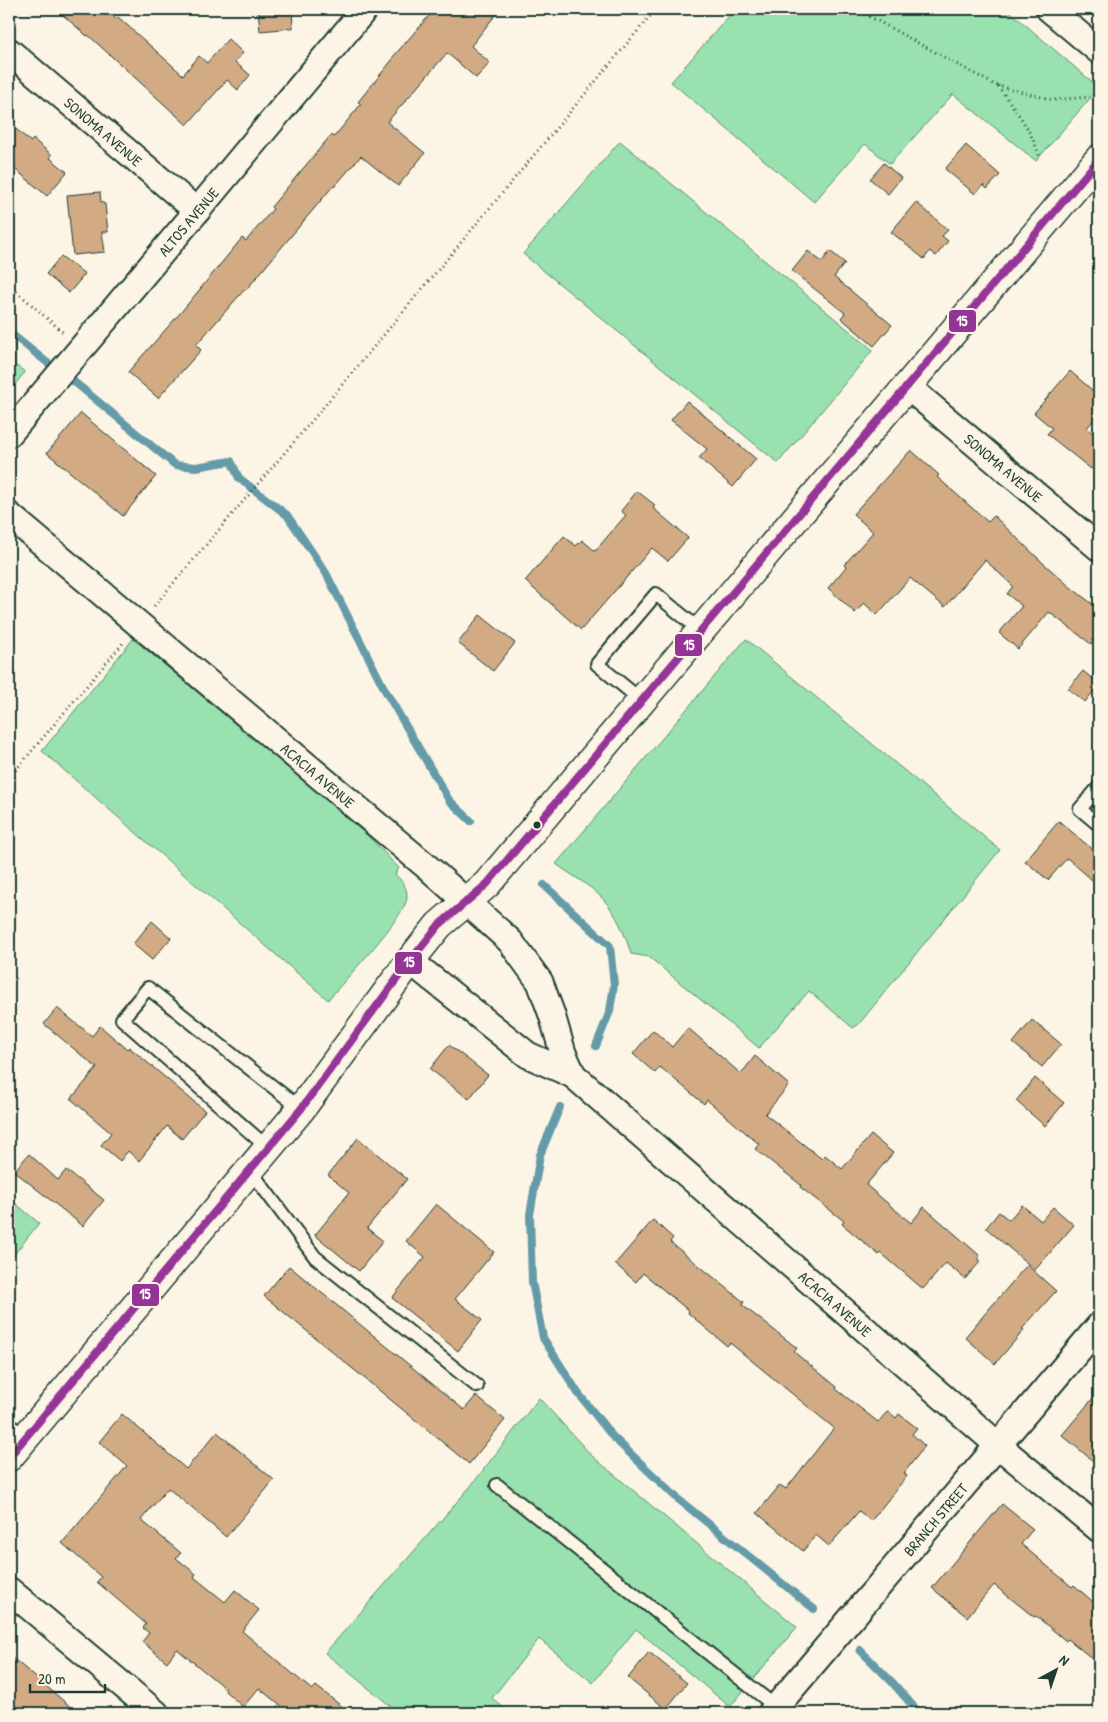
<svg xmlns="http://www.w3.org/2000/svg" width="1108" height="1722" font-family="'Patrick Hand',sans-serif">
	<style>
		.green { fill: #99e1af; stroke: #5c8f72 }
		.lines { fill: none; stroke-linecap: round; stroke-linejoin: round }
		.stream { stroke: #659ba8; stroke-width: 8 }
		.building { fill: #d2ab84; stroke: #1f3d34 }
		.lane-casing { stroke: #1f3d34; stroke-width: 16 }
		.street-casing { stroke: #1f3d34; stroke-width: 29 }
		.secondary-casing { stroke: #1f3d34; stroke-width: 31 }
		.path { stroke: #1f3d34; stroke-width: 3; stroke-dasharray: 1 4; stroke-linecap: butt }
		.lane { stroke: #fcf5e5; stroke-width: 12 }
		.street { stroke: #fcf5e5; stroke-width: 25 }
		.secondary { stroke: #fcf5e5; stroke-width: 28 }
		.bus-1-casing { stroke: #fcf5e5; stroke-width: 11 }
		.bus-1 { stroke: #953497; stroke-width: 8 }
		.bus-dot { fill: #1f3d34; stroke: #fcf5e5; stroke-width: 2 }
		.labels { text-anchor: middle; dominant-baseline: central; stroke-width: 5; stroke-linejoin: round; paint-order: stroke }
		.street-label { font-size: 15px; fill: #1f3d34; stroke: #fcf5e5 }
		.line-badge { stroke: #fcf5e5; stroke-width: 2 }
		.badge-label { font-size: 14px; text-anchor: middle; font-weight: bold; fill: #fff }
	</style>
	<rect width="100%" height="100%" fill="#fcf5e5"/>
	<filter id="ink" filterUnits="userSpaceOnUse"><feTurbulence type="fractalNoise" baseFrequency=".02" numOctaves="2"/><feDisplacementMap in="SourceGraphic" scale="10" xChannelSelector="R" yChannelSelector="G"/><feConvolveMatrix kernelMatrix="1 2 1 2 8 2 1 2 1" color-interpolation-filters="sRGB"/></filter>
	<g filter="url(#ink)">
		<g class="green">
			<path d="M 735,9 L 1007,9 L 1099,88 L 1036,161 L 953,94 L 890,164 L 865,144 L 814,202 L 671,82 Z"/>
			<path d="M 620,141 L 873,350 L 778,463 L 523,254 Z"/>
			<path d="M 9,339 L 15,344 L 15,365 L 25,372 L 9,392 Z"/>
			<path d="M 133,639 L 259,742 L 369,837 L 399,868 L 395,874 C 402,881 408,888 407,898 C 405,917 343,982 328,1000 L 42,751 Z"/>
			<path d="M 746,639 L 1000,850 L 859,1024 L 853,1028 L 809,991 L 759,1048 L 649,957 L 631,954 C 625,934 617,914 603,899 C 590,885 571,875 556,864 Z"/>
			<path d="M 9,1198 L 39,1223 L 9,1261 Z"/>
			<path d="M 539,1398 L 592,1456 L 797,1627 L 730,1707 L 636,1629 L 593,1683 L 539,1639 L 492,1698 L 510,1713 L 399,1713 L 325,1653 L 470,1487 Z"/>
		</g>
		<g class="lines">
			<g class="stream">
				<path d="M 9,332 L 49,364"/>
				<path d="M 72,380 L 175,465 L 196,467 L 231,461 L 239,478 L 287,515 L 326,573 L 386,692 L 449,800 L 471,821"/>
				<path d="M 544,885 L 610,946 L 614,985 L 610,1011 L 596,1046"/>
				<path d="M 560,1107 L 540,1155 L 530,1215 L 532,1282 L 543,1338 L 578,1393 L 613,1437 L 678,1499 L 814,1609"/>
				<path d="M 860,1650 L 892,1682 L 919,1713"/>
			</g>
		</g>
		<g class="building">
			<path d="M 56,9 L 105,9 L 116,19 L 118,17 L 183,75 L 199,56 L 207,63 L 228,39 L 243,53 L 235,62 L 250,75 L 238,90 L 227,80 L 187,125 L 88,35 L 87,36 Z"/>
			<path d="M 258,9 L 292,9 L 293,28 L 260,31 Z"/>
			<path d="M 435,9 L 500,9 L 471,46 L 490,63 L 476,78 L 447,53 L 387,122 L 425,153 L 398,186 L 361,156 L 334,187 L 333,186 L 246,290 L 245,289 L 196,345 L 201,350 L 158,398 L 128,372 L 182,311 L 242,238 L 246,241 L 273,209 L 271,207 L 331,135 L 334,137 L 361,104 L 358,102 L 393,59 L 392,58 Z"/>
			<path d="M 9,123 L 31,142 L 33,139 L 52,155 L 50,158 L 67,172 L 47,196 L 9,164 Z"/>
			<path d="M 966,145 L 1000,175 L 987,189 L 983,185 L 975,194 L 945,169 Z"/>
			<path d="M 884,163 L 901,178 L 888,194 L 870,179 Z"/>
			<path d="M 100,192 L 101,202 L 105,204 L 108,232 L 102,232 L 105,252 L 73,255 L 67,195 Z"/>
			<path d="M 916,202 L 948,230 L 942,236 L 948,241 L 936,256 L 930,251 L 924,259 L 891,232 Z"/>
			<path d="M 808,251 L 822,262 L 830,251 L 845,263 L 834,277 L 892,325 L 874,346 L 841,318 L 845,313 L 792,271 Z"/>
			<path d="M 61,256 L 85,274 L 69,293 L 46,274 Z"/>
			<path d="M 1070,371 L 1099,396 L 1099,413 L 1087,428 L 1099,438 L 1099,460 L 1091,469 L 1047,434 L 1052,428 L 1034,413 Z"/>
			<path d="M 687,401 L 756,459 L 733,487 L 699,458 L 707,449 L 671,420 Z"/>
			<path d="M 81,413 L 156,476 L 123,516 L 47,453 Z"/>
			<path d="M 911,450 L 939,475 L 937,477 L 988,522 L 994,516 L 1042,562 L 1069,586 L 1099,609 L 1099,633 L 1091,644 L 1049,612 L 1018,649 L 999,633 L 1022,606 L 1007,594 L 1013,586 L 985,560 L 945,607 L 910,578 L 877,615 L 864,603 L 855,613 L 828,588 L 846,567 L 844,565 L 873,532 L 853,514 Z"/>
			<path d="M 637,491 L 655,505 L 653,508 L 688,538 L 668,561 L 652,548 L 581,630 L 525,581 L 564,536 L 576,546 L 582,540 L 595,551 L 626,515 L 621,511 Z"/>
			<path d="M 480,615 L 515,643 L 493,671 L 458,643 Z"/>
			<path d="M 1083,671 L 1099,684 L 1085,702 L 1068,689 Z"/>
			<path d="M 1059,821 L 1099,855 L 1099,886 L 1067,858 L 1048,880 L 1025,861 Z"/>
			<path d="M 152,921 L 171,938 L 152,960 L 133,944 Z"/>
			<path d="M 57,1008 L 92,1036 L 100,1026 L 127,1049 L 129,1047 L 205,1111 L 182,1139 L 167,1126 L 139,1161 L 128,1151 L 120,1161 L 101,1145 L 111,1133 L 71,1099 L 97,1068 L 44,1024 Z"/>
			<path d="M 1032,1020 L 1061,1044 L 1042,1067 L 1013,1043 Z"/>
			<path d="M 688,1028 L 741,1074 L 755,1056 L 789,1085 L 765,1114 L 822,1159 L 825,1155 L 842,1169 L 871,1135 L 893,1153 L 866,1185 L 911,1223 L 924,1207 L 979,1255 L 979,1263 L 965,1279 L 946,1263 L 923,1289 L 881,1253 L 879,1255 L 842,1224 L 844,1221 L 800,1187 L 801,1185 L 755,1149 L 759,1144 L 707,1100 L 704,1104 L 660,1067 L 655,1073 L 633,1054 L 653,1030 L 672,1047 Z"/>
			<path d="M 449,1045 L 488,1075 L 469,1099 L 430,1069 Z"/>
			<path d="M 1035,1078 L 1064,1103 L 1045,1126 L 1016,1101 Z"/>
			<path d="M 358,1138 L 407,1179 L 367,1228 L 383,1241 L 359,1271 L 315,1235 L 349,1193 L 328,1175 Z"/>
			<path d="M 29,1154 L 58,1180 L 66,1170 L 104,1200 L 83,1226 L 14,1171 Z"/>
			<path d="M 436,1204 L 494,1252 L 455,1299 L 482,1320 L 458,1351 L 392,1298 L 425,1257 L 406,1241 Z"/>
			<path d="M 1022,1205 L 1041,1221 L 1053,1207 L 1074,1225 L 1035,1270 L 986,1228 L 999,1212 L 1009,1220 Z"/>
			<path d="M 653,1220 L 673,1238 L 670,1242 L 744,1302 L 742,1305 L 797,1348 L 794,1352 L 837,1387 L 836,1389 L 878,1422 L 888,1411 L 896,1418 L 899,1414 L 917,1428 L 912,1434 L 925,1446 L 904,1473 L 907,1476 L 871,1521 L 859,1511 L 829,1546 L 816,1535 L 803,1551 L 757,1513 L 780,1485 L 786,1489 L 834,1428 L 730,1343 L 727,1346 L 688,1313 L 689,1311 L 643,1273 L 636,1282 L 615,1264 Z"/>
			<path d="M 1027,1265 L 1056,1291 L 1022,1329 L 1024,1330 L 995,1364 L 965,1337 Z"/>
			<path d="M 289,1266 L 464,1410 L 476,1396 L 505,1420 L 469,1464 L 264,1296 Z"/>
			<path d="M 1099,1391 L 1099,1466 L 1062,1435 Z"/>
			<path d="M 122,1414 L 186,1469 L 217,1432 L 274,1480 L 226,1537 L 168,1488 L 141,1520 L 181,1553 L 176,1558 L 196,1574 L 194,1577 L 225,1602 L 235,1590 L 259,1610 L 242,1631 L 312,1690 L 316,1686 L 350,1713 L 289,1713 L 259,1688 L 243,1707 L 225,1691 L 226,1689 L 177,1649 L 167,1662 L 142,1642 L 149,1633 L 143,1628 L 146,1624 L 97,1582 L 101,1577 L 62,1543 L 127,1466 L 99,1442 Z"/>
			<path d="M 1002,1504 L 1033,1529 L 1021,1544 L 1072,1587 L 1074,1585 L 1099,1607 L 1099,1664 L 1068,1639 L 1066,1641 L 1036,1616 L 1034,1617 L 994,1585 L 967,1617 L 932,1588 Z"/>
			<path d="M 649,1652 L 687,1683 L 666,1709 L 628,1678 Z"/>
			<path d="M 9,1655 L 78,1713 L 24,1713 L 9,1701 Z"/>
		</g>
		<g class="lines">
			<g class="lane-casing">
				<g id="lane">
					<path d="M 642,701 L 597,664 L 656,594 L 701,631"/>
					<path d="M 1099,787 L 1080,809 L 1099,825"/>
					<path d="M 268,1148 L 122,1019 L 148,988 L 301,1109"/>
					<path d="M 250,1170 L 315,1257 L 477,1386"/>
					<path d="M 9,1424 L 25,1438"/>
					<path d="M 497,1485 L 776,1707"/>
				</g>
			</g>
			<g class="street-casing">
				<g id="street">
					<path d="M 1049,9 L 1099,51"/>
					<path id="s1" d="M 9,51 L 197,211"/>
					<path id="s2" d="M 908,387 L 1099,548"/>
					<path id="s3" d="M 9,434 L 197,211 L 365,9"/>
					<path id="s4" d="M 9,515 L 432,871 L 510,941 L 540,982 L 552,1015 L 563,1053 L 573,1075"/>
					<path id="s5" d="M 410,961 L 528,1055 L 573,1075 L 999,1446 L 1099,1529"/>
					<path d="M 9,1590 L 156,1713"/>
					<path id="s6" d="M 771,1713 L 1099,1326"/>
				</g>
			</g>
			<g class="secondary-casing">
				<path id="secondary" d="M 9,1457 L 301,1109 L 410,961 L 439,925 L 487,884 L 1099,159"/>
			</g>
			<g class="path">
				<path d="M 856,9 L 995,85 L 1053,100 L 1090,97"/>
				<path d="M 998,86 C 1015,109 1032,131 1040,158"/>
				<path d="M 9,285 L 64,333"/>
				<path d="M 154,606 L 316,416 L 656,9"/>
				<path d="M 9,778 L 123,643"/>
			</g>
			<use href="#lane" class="lane"/>
			<use href="#street" class="street"/>
			<use href="#secondary" class="secondary"/>
			<g class="bus-1-casing">
				<path id="bus-1" d="M 9,1457 L 301,1109 L 410,961 L 439,925 L 487,884 L 1099,159"/>
			</g>
			<use href="#bus-1" class="bus-1"/>
		</g>
	</g>
	<circle class="bus-dot" cx="537" cy="825" r="4.5"/>
	<g class="labels">
		<g class="street-label">
			<text stroke="none"><textPath href="#s1" startOffset="124">SONOMA AVENUE</textPath></text>
			<text stroke="none"><textPath href="#s3" startOffset="278">ALTOS AVENUE</textPath></text>
			<text stroke="none"><textPath href="#s2" startOffset="125">SONOMA AVENUE</textPath></text>
			<text stroke="none"><textPath href="#s4" startOffset="404">ACACIA AVENUE</textPath></text>
			<text stroke="none"><textPath href="#s5" startOffset="548">ACACIA AVENUE</textPath></text>
			<text stroke="none"><textPath href="#s6" startOffset="254">BRANCH STREET</textPath></text>
		</g>
	</g>
	<g class="line-badge">
		<rect x="948" y="309" width="29" height="24" rx="5" fill="#953497"/>
		<rect x="674" y="633" width="29" height="24" rx="5" fill="#953497"/>
		<rect x="394" y="951" width="29" height="24" rx="5" fill="#953497"/>
		<rect x="131" y="1283" width="29" height="24" rx="5" fill="#953497"/>
	</g>
	<g class="badge-label">
		<text x="962" y="326">15</text>
		<text x="689" y="650">15</text>
		<text x="409" y="967">15</text>
		<text x="145" y="1299">15</text>
	</g>
	<rect width="1108" height="1722" fill="none" stroke="#fcf5e5" stroke-width="30"/>
	<rect x="15" y="15" width="1078" height="1692" fill="none" stroke="#1f3d34" stroke-width="2" filter="url(#ink)"/>
	<g transform="translate(1056 1670) rotate(40)" stroke="#fcf5e5" stroke-width="4" paint-order="stroke">
	<path d="M0-4L9 19L0 12L-9 19Z" fill="#1f3d34"/>
	<text y="-8" font-size="14" font-weight="bold" text-anchor="middle" fill="#1f3d34">N</text>
	</g>
	<path d="M30 1684v8h75v-8" fill="none" stroke="#1f3d34" stroke-width="2.5"/>
	<text x="38" y="1684" font-size="15" fill="#1f3d34" stroke="#fcf5e5" stroke-width="4" paint-order="stroke">20 m</text>
</svg>
